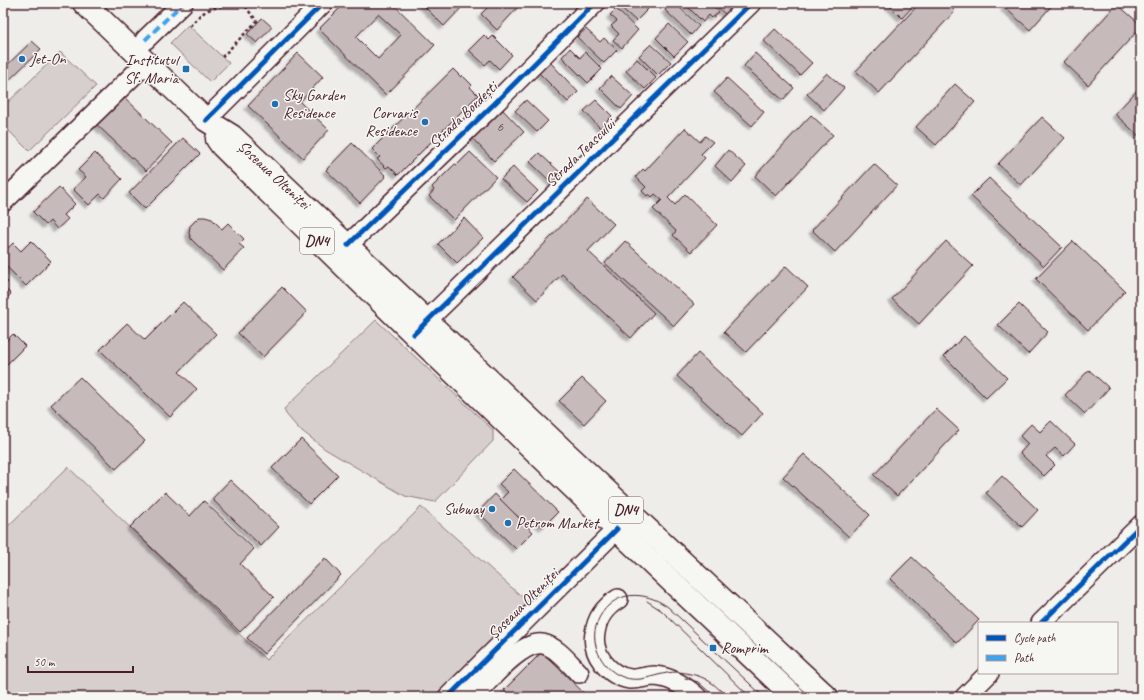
<svg xmlns="http://www.w3.org/2000/svg" width="1144" height="700" font-family="Caveat,sans-serif">
	<style>
		.green { fill: #d7cfce; stroke: #90777c }
		.building { fill: #c6babb; stroke: #4a1f2b; fill-rule: evenodd; filter: url(#shadow) }
		.lines { fill: none; stroke-linecap: round; stroke-linejoin: round }
		.minor-casing { stroke: #4a1f2b; stroke-width: 22 }
		.major-casing { stroke: #4a1f2b; stroke-width: 25 }
		.path { stroke: #4a1f2b; stroke-width: 2.5; stroke-dasharray: 3 3; stroke-linecap: butt }
		.minor { stroke: #f6f6f2; stroke-width: 19 }
		.major { stroke: #f6f6f2; stroke-width: 22 }
		.tram { stroke: #4a1f2b; stroke-width: 1 }
		.quiet { stroke: #40a2eb; stroke-width: 4; stroke-dasharray: 8 4; stroke-linecap: butt }
		.cycleway-casing { stroke: #f6f6f2; stroke-width: 8 }
		.cycleway { stroke: #0057b8; stroke-width: 5 }
		.poi-dot { fill: #1f6fb2; stroke: #f6f6f2; stroke-width: 1.5 }
		.labels { text-anchor: middle; dominant-baseline: central; stroke-width: 3; stroke-linejoin: round; paint-order: stroke }
		.number-label { font-size: 14px; fill: #69464f }
		.shield { fill: #f6f6f2; stroke: #7e6067; stroke-width: 1 }
		.shield-label { font-size: 15px; font-weight: bold; fill: #4a1f2b }
		.poi-label { font-size: 16px; fill: #4a1f2b; stroke: #f6f6f2; text-anchor: start }
		.street-label { font-size: 16px; fill: #4a1f2b; stroke: #f6f6f2 }
	</style>
	<defs>
		<filter id="shadow"><feDropShadow dx="-3.5" dy="3.5" stdDeviation="1" flood-color="#0004"/></filter>
	</defs>
	<rect width="100%" height="100%" fill="#efedea"/>
	<filter id="ink" filterUnits="userSpaceOnUse"><feTurbulence type="fractalNoise" baseFrequency=".025" numOctaves="2"/><feDisplacementMap in="SourceGraphic" scale="8" xChannelSelector="R" yChannelSelector="G"/><feConvolveMatrix kernelMatrix="1 2 1 2 8 2 1 2 1" color-interpolation-filters="sRGB"/></filter>
	<g filter="url(#ink)">
		<g class="green">
			<path d="M 188,25 L 229,63 L 210,82 L 170,43 Z"/>
			<path d="M 60,52 L 96,86 L 29,151 L 3,125 L 3,107 Z"/>
			<path d="M 376,320 L 493,430 L 493,441 L 435,502 L 405,496 L 325,449 L 297,427 L 286,414 L 284,409 Z"/>
			<path d="M 68,467 L 266,660 L 421,507 L 529,603 L 434,697 L 3,697 L 3,531 Z"/>
		</g>
		<g class="building">
			<path d="M 345,3 L 392,3 L 435,45 L 386,95 L 319,29 ZM 378,14 L 401,35 L 378,59 L 356,37 Z"/>
			<path d="M 421,3 L 458,3 L 462,7 L 444,26 Z"/>
			<path d="M 492,3 L 516,3 L 519,6 L 497,30 L 481,14 Z"/>
			<path d="M 616,3 L 641,3 L 648,9 L 636,21 Z"/>
			<path d="M 672,3 L 675,3 L 699,26 L 691,35 L 665,10 Z"/>
			<path d="M 684,3 L 710,3 L 719,12 L 712,18 L 709,15 L 703,22 Z"/>
			<path d="M 713,3 L 730,3 L 731,4 L 729,6 L 732,9 L 726,15 Z"/>
			<path d="M 887,3 L 916,3 L 902,18 Z"/>
			<path d="M 920,3 L 947,3 L 955,11 L 879,93 L 856,71 Z"/>
			<path d="M 1008,3 L 1054,3 L 1030,30 L 1004,7 Z"/>
			<path d="M 1117,4 L 1141,25 L 1141,27 L 1088,85 L 1064,62 Z"/>
			<path d="M 616,9 L 638,30 L 622,48 L 613,40 L 619,34 L 611,26 L 617,21 L 610,15 Z"/>
			<path d="M 262,18 L 272,27 L 257,43 L 247,34 Z"/>
			<path d="M 669,24 L 688,42 L 674,56 L 656,38 Z"/>
			<path d="M 586,29 L 600,42 L 604,38 L 617,50 L 604,63 L 577,37 Z"/>
			<path d="M 775,29 L 812,63 L 800,75 L 764,41 Z"/>
			<path d="M 484,35 L 489,40 L 493,36 L 512,55 L 499,69 L 490,60 L 485,65 L 469,50 Z"/>
			<path d="M 32,41 L 41,49 L 3,86 L 3,69 Z"/>
			<path d="M 651,44 L 671,62 L 658,75 L 639,56 Z"/>
			<path d="M 570,48 L 580,58 L 585,52 L 602,69 L 588,83 L 562,57 Z"/>
			<path d="M 298,53 L 323,77 L 300,102 L 329,130 L 303,158 L 248,106 Z"/>
			<path d="M 755,53 L 794,88 L 783,100 L 744,66 Z"/>
			<path d="M 637,59 L 656,78 L 645,89 L 626,71 Z"/>
			<path d="M 549,61 L 578,92 L 568,102 L 538,72 Z"/>
			<path d="M 453,69 L 461,77 L 462,75 L 472,85 L 470,87 L 478,95 L 398,175 L 389,166 L 386,168 L 377,159 L 380,157 L 372,149 Z"/>
			<path d="M 827,73 L 844,88 L 824,110 L 807,94 Z"/>
			<path d="M 611,76 L 633,96 L 621,109 L 600,88 Z"/>
			<path d="M 727,78 L 764,112 L 752,126 L 714,92 Z"/>
			<path d="M 955,84 L 975,102 L 936,145 L 916,127 Z"/>
			<path d="M 1141,86 L 1141,138 L 1115,114 Z"/>
			<path d="M 121,94 L 172,143 L 146,171 L 94,122 Z"/>
			<path d="M 526,100 L 548,121 L 537,132 L 515,111 Z"/>
			<path d="M 596,100 L 612,116 L 600,128 L 584,111 Z"/>
			<path d="M 502,109 L 524,132 L 494,161 L 472,138 Z"/>
			<path d="M 811,115 L 833,135 L 776,196 L 755,176 Z"/>
			<path d="M 1042,117 L 1065,138 L 1021,185 L 998,164 Z"/>
			<path d="M 685,128 L 700,142 L 705,136 L 713,142 L 701,154 L 705,158 L 668,198 L 675,205 L 685,194 L 717,225 L 691,252 L 673,235 L 676,231 L 653,209 L 662,200 L 655,194 L 652,197 L 649,194 L 647,196 L 642,191 L 646,187 L 636,177 L 643,169 L 645,171 Z"/>
			<path d="M 183,138 L 200,154 L 145,209 L 129,193 Z"/>
			<path d="M 352,143 L 386,176 L 360,203 L 326,170 Z"/>
			<path d="M 728,150 L 746,166 L 732,182 L 715,166 Z"/>
			<path d="M 470,152 L 496,177 L 454,220 L 429,196 L 434,190 L 432,187 L 455,164 L 457,165 Z"/>
			<path d="M 95,153 L 122,179 L 104,198 L 100,194 L 89,205 L 73,189 L 86,177 L 78,170 Z"/>
			<path d="M 539,153 L 562,174 L 553,184 L 530,162 Z"/>
			<path d="M 874,164 L 897,185 L 835,252 L 812,230 Z"/>
			<path d="M 513,167 L 538,191 L 527,202 L 501,179 Z"/>
			<path d="M 989,178 L 1062,247 L 1044,266 L 971,196 Z"/>
			<path d="M 59,187 L 75,204 L 64,215 L 68,219 L 57,229 L 50,221 L 46,225 L 33,212 Z"/>
			<path d="M 587,199 L 614,224 L 588,251 L 654,313 L 631,338 L 562,274 L 537,300 L 513,277 Z"/>
			<path d="M 199,217 L 205,217 L 212,219 L 222,229 L 228,223 L 244,239 L 239,244 L 244,248 L 223,270 L 191,239 L 189,233 L 190,226 Z"/>
			<path d="M 464,218 L 483,238 L 457,263 L 438,244 Z"/>
			<path d="M 31,241 L 51,261 L 26,286 L 3,263 L 3,253 L 13,243 L 21,251 Z"/>
			<path d="M 625,241 L 694,304 L 674,326 L 605,263 Z"/>
			<path d="M 946,241 L 973,266 L 919,324 L 892,299 Z"/>
			<path d="M 1073,241 L 1125,291 L 1088,330 L 1036,279 Z"/>
			<path d="M 786,266 L 808,287 L 746,352 L 724,332 Z"/>
			<path d="M 3,277 L 8,282 L 3,287 L 11,294 L 3,302 Z"/>
			<path d="M 282,287 L 307,312 L 263,357 L 238,333 Z"/>
			<path d="M 183,302 L 216,334 L 179,372 L 197,389 L 170,417 L 100,350 L 127,323 L 145,340 Z"/>
			<path d="M 1019,304 L 1048,332 L 1028,354 L 998,325 Z"/>
			<path d="M 13,334 L 25,346 L 5,366 L 3,364 L 3,344 Z"/>
			<path d="M 964,336 L 1007,378 L 986,398 L 944,356 Z"/>
			<path d="M 698,353 L 763,413 L 742,436 L 677,376 Z"/>
			<path d="M 1089,370 L 1109,388 L 1085,414 L 1065,395 Z"/>
			<path d="M 80,377 L 145,441 L 116,469 L 51,405 Z"/>
			<path d="M 582,378 L 606,401 L 584,424 L 559,401 Z"/>
			<path d="M 936,409 L 959,430 L 897,496 L 874,475 Z"/>
			<path d="M 1051,421 L 1075,444 L 1064,456 L 1055,448 L 1046,456 L 1055,465 L 1044,476 L 1020,453 L 1028,444 L 1020,436 L 1031,424 L 1040,432 Z"/>
			<path d="M 301,439 L 338,475 L 309,504 L 272,468 Z"/>
			<path d="M 804,454 L 870,515 L 849,537 L 783,477 Z"/>
			<path d="M 514,469 L 558,512 L 543,527 L 533,518 L 527,525 L 500,500 L 508,492 L 499,484 Z"/>
			<path d="M 1002,476 L 1038,510 L 1022,527 L 986,493 Z"/>
			<path d="M 230,480 L 279,527 L 261,546 L 212,499 Z"/>
			<path d="M 165,492 L 190,516 L 204,501 L 254,549 L 240,564 L 274,597 L 240,632 L 130,527 Z"/>
			<path d="M 495,494 L 533,532 L 516,549 L 478,512 Z"/>
			<path d="M 912,557 L 979,620 L 957,643 L 890,579 Z"/>
			<path d="M 325,558 L 341,575 L 264,654 L 247,638 Z"/>
			<path d="M 542,652 L 588,697 L 511,697 L 504,690 Z"/>
		</g>
		<g class="lines">
			<g class="minor-casing">
				<g id="minor">
					<path d="M 145,40 L 183,3"/>
					<path d="M 206,120 L 323,3"/>
					<path d="M 3,202 L 146,63"/>
					<path d="M 348,245 L 494,104 L 595,3"/>
					<path d="M 416,331 L 751,3"/>
					<path d="M 618,599 C 605,607 597,617 595,633 C 591,654 609,676 630,679 C 638,680 646,676 654,676 C 671,677 685,686 697,697"/>
					<path d="M 1041,623 L 1141,525"/>
					<path d="M 448,697 L 617,529"/>
					<path d="M 473,697 C 487,683 521,640 543,644 C 557,647 569,663 579,673"/>
					<path d="M 965,697 L 989,673"/>
				</g>
			</g>
			<g class="major-casing">
				<g id="major">
					<path d="M 84,3 L 206,120 L 232,136 L 564,451 L 827,697"/>
					<path d="M 217,139 L 222,146 C 410,332 601,516 794,697"/>
				</g>
			</g>
			<g class="path">
				<path d="M 190,26 L 200,15 L 208,10 L 232,3"/>
				<path d="M 222,57 L 257,21 L 247,9 L 245,3"/>
			</g>
			<use href="#minor" class="minor"/>
			<use href="#major" class="major"/>
			<g class="tram">
				<path d="M 647,601 L 662,611 L 750,697"/>
				<path d="M 685,678 L 698,682 L 715,697"/>
				<path d="M 727,697 C 717,687 710,679 695,675 C 690,674 683,672 677,672 C 665,672 653,677 641,679 C 618,682 598,664 595,641 C 593,628 599,614 609,605 C 626,590 650,594 668,607 L 764,697"/>
			</g>
			<path class="quiet" d="M 145,40 L 183,3"/>
			<g class="cycleway-casing">
				<g id="cycleway">
					<path d="M 206,120 L 323,3"/>
					<path d="M 348,245 L 494,104 L 595,3"/>
					<path d="M 414,334 L 751,3"/>
					<path d="M 1041,623 L 1141,525"/>
					<path d="M 448,697 L 617,529"/>
				</g>
			</g>
			<use href="#cycleway" class="cycleway"/>
		</g>
	</g>
	<g class="poi-dot">
		<circle cx="22" cy="59" r="4"/>
		<rect x="182" y="65" width="8" height="8" rx="2"/>
		<circle cx="275" cy="104" r="4"/>
		<circle cx="425" cy="122" r="4"/>
		<circle cx="492" cy="509" r="4"/>
		<circle cx="508" cy="523" r="4"/>
		<rect x="709" y="644" width="8" height="8" rx="2"/>
	</g>
	<g class="labels">
		<g class="number-label">
			<text x="500" y="126">6</text>
		</g>
		<g class="shield">
			<rect x="300" y="228" width="34" height="26" rx="3"/>
			<rect x="609" y="497" width="34" height="26" rx="3"/>
		</g>
		<g class="shield-label">
			<text x="317" y="241">DN4</text>
			<text x="626" y="510">DN4</text>
		</g>
		<g class="poi-label">
			<text x="30" y="59">Jet-On</text>
			<text x="178" y="60" text-anchor="end">Institutul<tspan x="178" dy="18">Sf. Maria</tspan></text>
			<text x="283" y="95">Sky Garden<tspan x="283" dy="18">Residence</tspan></text>
			<text x="417" y="113" text-anchor="end">Corvaris<tspan x="417" dy="18">Residence</tspan></text>
			<text x="484" y="509" text-anchor="end">Subway</text>
			<text x="516" y="523">Petrom Market</text>
			<text x="721" y="648">Romprim</text>
		</g>
		<g class="street-label">
			<text transform="translate(463 115) rotate(-44)">Strada Bordești</text>
			<text transform="translate(580 153) rotate(-44)">Strada Teascului</text>
			<text transform="translate(274 175) rotate(43)">Șoseaua Olteniței</text>
			<text transform="translate(523 604) rotate(-45)">Șoseaua Olteniței</text>
		</g>
	</g>
	<rect width="1144" height="700" fill="none" stroke="#f6f6f2" stroke-width="16"/>
	<rect x="8" y="8" width="1128" height="684" fill="none" stroke="#4a1f2b" stroke-width="1.5" filter="url(#ink)"/>
	<rect x="978" y="622" width="140" height="52" fill="#f6f6f2" stroke="#b1a0a2"/>
	<rect x="986" y="635" width="20" height="6" fill="#0057b8" stroke="#b1a0a2"/>
	<text x="1014" y="642" font-size="12" fill="#4a1f2b">Cycle path</text>
	<rect x="986" y="655" width="20" height="6" fill="#40a2eb" stroke="#b1a0a2"/>
	<text x="1014" y="662" font-size="12" fill="#4a1f2b">Path</text>
	<path d="M28 666v6h105v-6" fill="none" stroke="#4a1f2b" stroke-width="2"/>
	<text x="34" y="666" font-size="12" fill="#4a1f2b" stroke="#f6f6f2" stroke-width="3" paint-order="stroke">50 m</text>
</svg>
